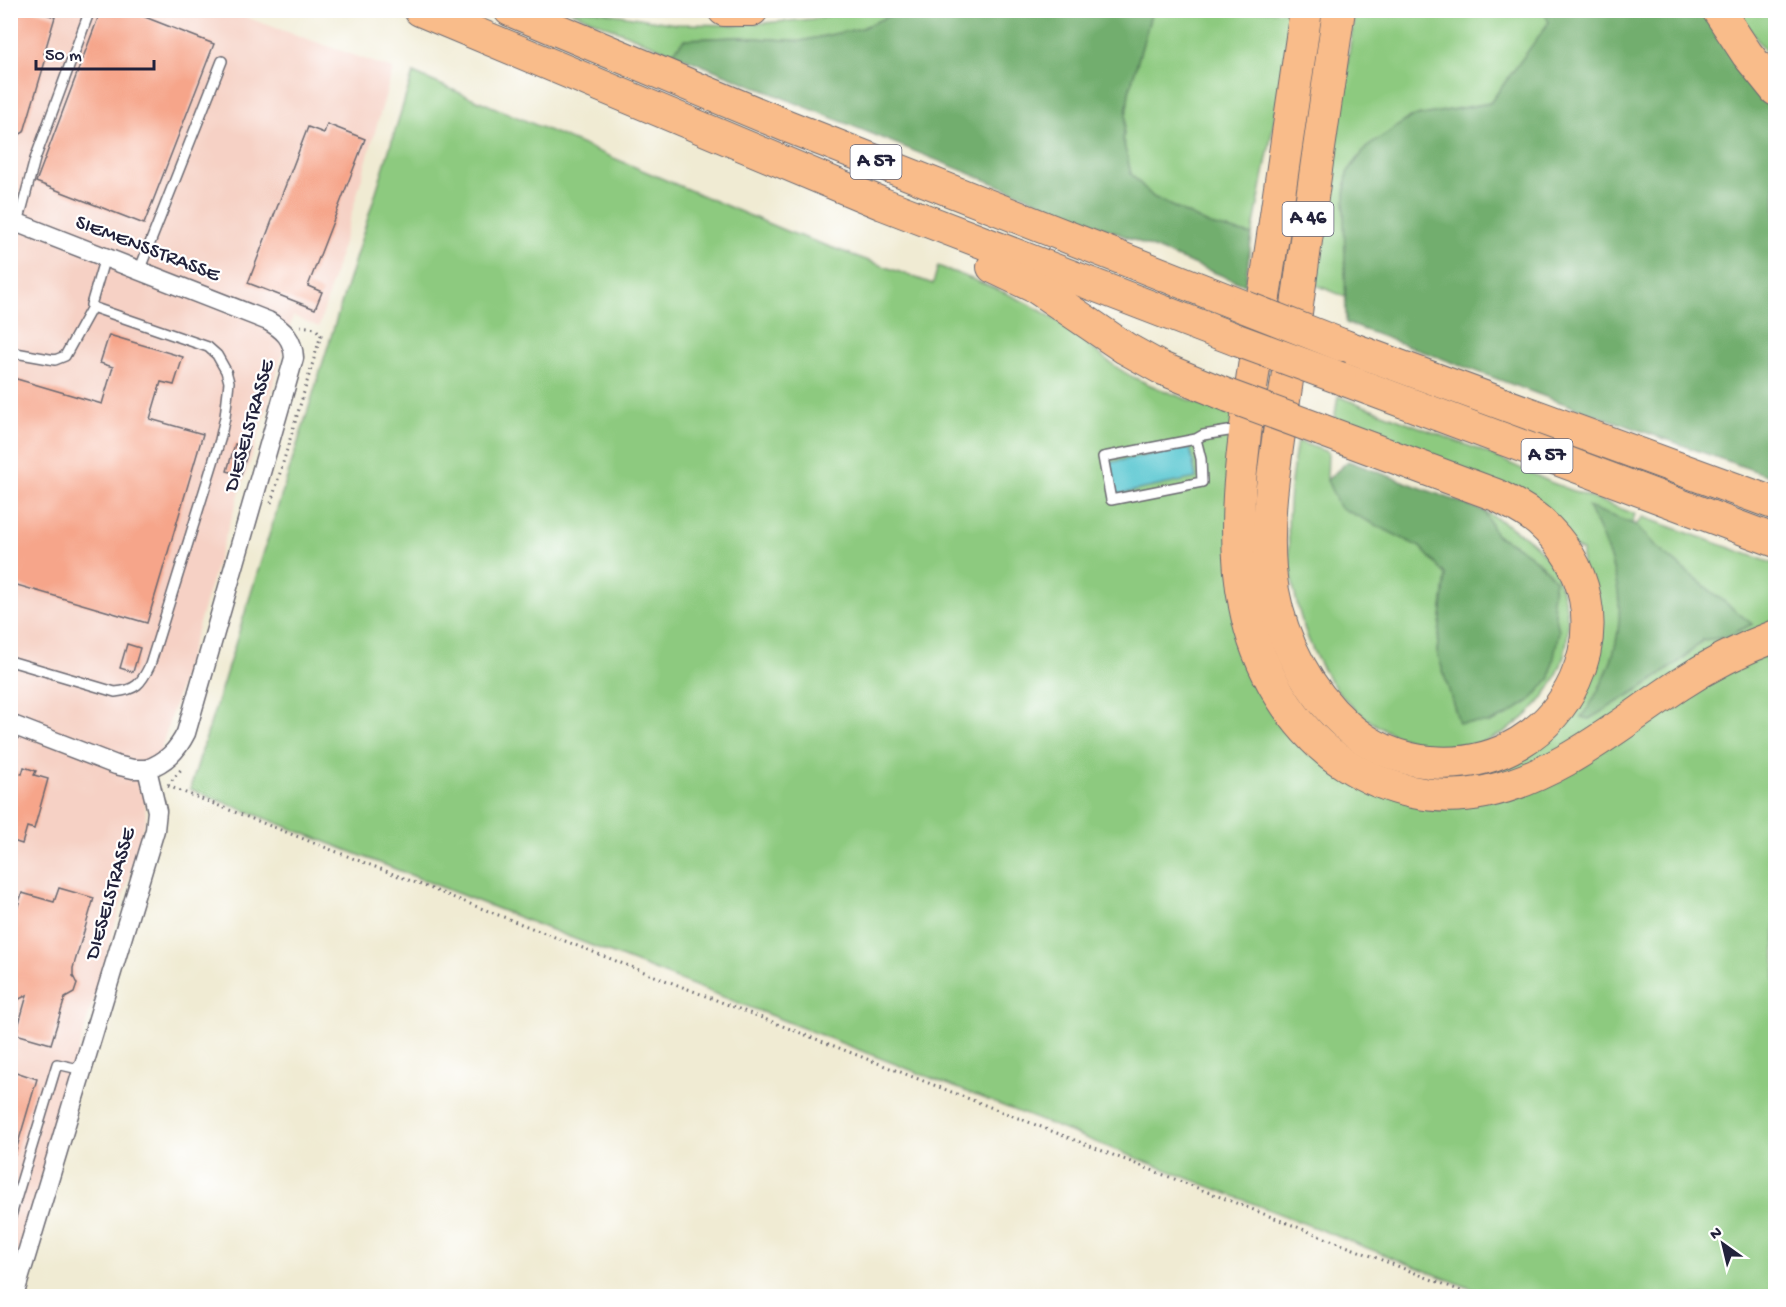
<svg xmlns="http://www.w3.org/2000/svg" width="1786" height="1307" font-family="'Gochi Hand',sans-serif">
	<style>
		.built { fill: #f6d1c5 }
		.green { fill: #8dca7f; stroke: #58765d; stroke-width: 1.5 }
		.forest { fill: #72ae6e; stroke: #4a6854; stroke-width: 1.5 }
		.water { fill: #5cc8d2; stroke: #3f7586; stroke-width: 1.5 }
		.building { fill: #f6a58a }
		.lines { fill: none; stroke-linecap: round; stroke-linejoin: round }
		.service-casing { stroke: #6a6870; stroke-width: 12 }
		.minor-casing { stroke: #6a6870; stroke-width: 21 }
		.motorway-casing { stroke: #6a6870; stroke-width: 34 }
		.path { stroke: #6a6870; stroke-width: 3; stroke-dasharray: 1.5 4.5; stroke-linecap: butt }
		.service { stroke: #fff; stroke-width: 9 }
		.minor { stroke: #fff; stroke-width: 18 }
		.motorway { stroke: #f9bc8a; stroke-width: 32 }
		.motorway-bridge-casing { stroke: #6a6870; stroke-width: 34; stroke-linecap: butt }
		.motorway-bridge { stroke: #f9bc8a; stroke-width: 32 }
		.labels { text-anchor: middle; dominant-baseline: central; stroke-width: 4.5; stroke-linejoin: round; paint-order: stroke }
		.shield { fill: #fff; stroke: #646476; stroke-width: 1.5 }
		.shield-label { font-size: 20px; font-weight: bold; fill: #22223b }
		.street-label { font-size: 21px; fill: #22223b; stroke: #fff }
	</style>
	<rect width="100%" height="100%" fill="#fff"/>
	<filter id="ink" filterUnits="userSpaceOnUse"><feTurbulence type="fractalNoise" baseFrequency=".0167" numOctaves="2"/><feDisplacementMap in="SourceGraphic" scale="12" xChannelSelector="R" yChannelSelector="G"/><feConvolveMatrix kernelMatrix="1 2 1 2 8 2 1 2 1" color-interpolation-filters="sRGB"/></filter>
	<filter id="wash" filterUnits="userSpaceOnUse"><feTurbulence type="fractalNoise" baseFrequency=".008" numOctaves="4" result="noise"/><feDisplacementMap in="SourceGraphic" scale="24" xChannelSelector="R" yChannelSelector="G"/><feGaussianBlur stdDeviation="1.35" result="paint"/><feColorMatrix in="noise" values="0 0 0 0 0 0 0 0 0 0 0 0 0 0 0 0 0 1.4 0 .05"/><feComposite in="paint" operator="in"/></filter>
	<g filter="url(#wash)">
		<rect width="100%" height="100%" fill="#f0ebd3"/>
		<path class="built" d="M 11,11 L 228,11 L 393,69 L 319,327 L 293,316 L 267,409 L 221,550 L 145,803 L 146,819 L 11,1281 Z"/>
		<g class="green">
			<path d="M 570,11 L 595,11 L 676,24 L 740,25 L 812,19 L 852,11 L 902,11 L 862,28 L 801,41 L 740,37 L 685,39 L 672,53 Z"/>
			<path d="M 1152,11 L 1292,11 L 1281,86 L 1252,235 L 1210,225 L 1153,197 L 1131,174 L 1123,140 L 1129,92 Z"/>
			<path d="M 1355,11 L 1543,11 L 1550,22 L 1490,103 L 1411,117 L 1366,148 L 1347,173 L 1344,208 L 1346,297 L 1316,285 Z"/>
			<path d="M 1737,11 L 1769,11 L 1775,20 L 1775,65 Z"/>
			<path d="M 413,73 L 786,231 L 933,284 L 938,266 C 979,282 1022,297 1059,322 C 1086,340 1107,365 1137,379 C 1169,394 1203,405 1237,416 L 1276,707 L 1425,807 L 1775,651 L 1775,1296 L 1501,1296 L 1480,1292 L 190,789 Z"/>
			<path d="M 1338,396 L 1490,454 L 1550,482 L 1635,514 L 1632,524 L 1589,508 L 1606,542 L 1621,600 L 1620,629 L 1613,658 L 1602,682 L 1591,705 L 1581,717 L 1589,719 L 1646,685 L 1684,658 L 1703,640 L 1726,637 L 1752,624 L 1657,548 L 1636,525 L 1643,517 L 1775,564 L 1775,624 L 1584,739 L 1507,777 L 1434,786 L 1340,750 L 1273,664 L 1248,562 L 1263,429 L 1269,432 L 1258,529 L 1320,717 L 1474,775 L 1507,765 L 1535,750 L 1577,704 L 1582,551 L 1334,420 Z"/>
			<path d="M 1297,441 L 1328,452 L 1327,480 L 1340,507 L 1420,547 L 1446,575 L 1437,652 L 1489,723 L 1506,716 L 1530,701 L 1559,631 L 1552,600 L 1555,580 C 1538,559 1520,547 1496,535 L 1484,511 C 1509,526 1534,539 1551,563 C 1556,570 1558,581 1561,588 C 1583,650 1549,711 1493,738 C 1466,751 1426,747 1400,737 C 1310,701 1283,591 1289,504 C 1290,483 1294,461 1297,441 Z"/>
		</g>
		<g class="forest">
			<path d="M 902,10 L 1152,11 L 1129,92 L 1123,140 L 1131,174 L 1153,197 L 1210,225 L 1252,235 L 1245,285 L 672,53 L 685,39 L 740,37 L 801,41 L 862,28 Z"/>
			<path d="M 1543,11 L 1703,11 L 1775,107 L 1775,478 L 1554,400 L 1346,323 L 1344,208 L 1347,173 L 1366,148 L 1411,117 L 1490,103 L 1549,22 Z"/>
			<path d="M 1348,461 L 1484,511 L 1496,535 C 1522,548 1537,558 1555,580 L 1552,600 L 1559,631 L 1550,678 L 1530,701 L 1506,716 L 1489,723 L 1459,723 L 1437,652 L 1446,575 L 1420,547 L 1339,507 L 1327,480 Z"/>
			<path d="M 1588,507 L 1636,525 L 1657,548 L 1752,624 L 1726,637 L 1703,640 L 1684,658 L 1646,685 L 1589,719 L 1581,717 C 1592,704 1599,690 1606,674 C 1632,612 1617,565 1588,507 Z"/>
		</g>
		<path class="water" d="M 1190,447 L 1196,478 L 1114,495 L 1108,463 Z"/>
		<g id="blocks">
			<g class="building">
				<path d="M 10,10 L 34,10 L 55,17 L 44,54 L 47,55 L 24,132 L 10,140 Z"/>
				<path d="M 101,10 L 127,10 L 214,44 L 144,224 L 36,182 Z"/>
				<path d="M 327,124 L 365,139 L 308,286 L 322,292 L 315,309 L 248,283 L 308,127 L 324,133 Z"/>
				<path d="M 109,335 L 183,357 L 174,385 L 161,382 L 150,419 L 203,434 L 147,623 L 10,583 L 10,377 L 102,404 L 113,367 L 100,363 Z"/>
				<path d="M 235,444 L 249,447 L 241,475 L 227,471 Z"/>
				<path d="M 127,644 L 140,648 L 133,672 L 120,668 Z"/>
				<path d="M 24,767 L 36,771 L 34,775 L 48,779 L 34,829 L 27,827 L 22,844 L 10,840 L 10,787 L 15,772 L 22,774 Z"/>
				<path d="M 59,888 L 94,898 L 73,968 L 73,976 L 77,984 L 74,993 L 65,998 L 51,1044 L 16,1034 L 27,995 L 10,1004 L 10,931 L 22,893 L 54,902 Z"/>
				<path d="M 10,1070 L 37,1079 L 14,1157 L 10,1156 Z"/>
			</g>
		</g>
	</g>
	<g filter="url(#ink)">
		<use href="#blocks" fill-opacity="0" stroke="#6a6870" stroke-width="1.5"/>
		<g class="lines">
			<g class="service-casing">
				<g id="service">
					<path d="M 18,223 L 35,159 L 90,10"/>
					<path d="M 139,271 L 222,61"/>
					<path d="M 10,352 L 55,360 L 65,356 L 92,307"/>
					<path d="M 1196,439 L 1201,459 L 1202,482 L 1111,500 L 1103,457 L 1196,439 L 1203,435 L 1241,429"/>
					<path d="M 10,661 L 115,692 C 136,690 141,684 150,665 L 220,440 L 225,417 L 229,382 L 226,371 L 217,355 L 208,347 L 92,307 L 91,305 L 105,257"/>
					<path d="M 10,744 L 16,726"/>
					<path d="M 10,1219 L 57,1064 L 83,1070"/>
				</g>
			</g>
			<g class="minor-casing">
				<g id="minor">
					<path d="M 10,220 L 268,321 C 284,330 293,339 294,358 L 186,733 C 177,751 166,762 147,769 L 157,811 L 155,830 L 14,1296"/>
					<path d="M 10,724 L 116,765 L 133,769 L 147,769"/>
				</g>
			</g>
			<g class="motorway-casing">
				<g id="motorway">
					<path d="M 420,10 L 883,204 L 1237,340"/>
					<path d="M 510,10 L 787,126 L 1245,307"/>
					<path d="M 724,10 L 752,10"/>
					<path d="M 1306,10 C 1289,122 1273,234 1257,345 C 1246,430 1228,520 1245,606 C 1256,665 1293,731 1345,764 C 1387,791 1435,802 1485,792 C 1558,777 1618,725 1679,685 C 1709,665 1741,649 1776,636"/>
					<path d="M 1718,10 L 1747,54 L 1776,90"/>
					<path d="M 993,267 L 1037,288 L 1125,348 L 1161,368 L 1229,396"/>
					<path d="M 1342,345 L 1776,504"/>
					<path d="M 1340,378 L 1776,541"/>
					<path d="M 1321,430 L 1496,495 C 1511,503 1526,510 1539,521 C 1643,612 1567,775 1430,762 C 1399,759 1369,746 1346,725 C 1308,691 1282,641 1273,591 C 1261,527 1278,444 1287,380 C 1303,257 1321,134 1339,10"/>
				</g>
			</g>
			<g class="path">
				<path d="M 271,503 L 321,335 L 315,328 L 300,326"/>
				<path d="M 168,785 L 183,767"/>
				<path d="M 168,786 L 1474,1296"/>
			</g>
			<use href="#service" class="service"/>
			<use href="#minor" class="minor"/>
			<use href="#motorway" class="motorway"/>
			<g class="motorway-bridge-casing">
				<g id="motorway-bridge">
					<path d="M 1245,307 L 1342,345"/>
					<path d="M 1237,340 L 1340,378"/>
					<path d="M 1229,396 L 1321,430"/>
				</g>
			</g>
			<use href="#motorway-bridge" class="motorway-bridge"/>
		</g>
	</g>
	<g class="labels">
		<g class="shield">
			<rect x="850.5" y="145" width="51" height="34" rx="4.5"/>
			<rect x="1282.5" y="202" width="51" height="34" rx="4.5"/>
			<rect x="1521.5" y="439" width="51" height="34" rx="4.5"/>
		</g>
		<g class="shield-label">
			<text x="876" y="162">A 57</text>
			<text x="1308" y="219">A 46</text>
			<text x="1547" y="456">A 57</text>
		</g>
		<g class="street-label">
			<text transform="translate(147 250) rotate(21)">SIEMENSSTRASSE</text>
			<text transform="translate(251 426) rotate(-74)">DIESELSTRASSE</text>
			<text transform="translate(112 894) rotate(-74)">DIESELSTRASSE</text>
		</g>
	</g>
	<rect width="1786" height="1307" fill="none" stroke="#fff" stroke-width="36"/>
	<g transform="translate(1723 1244) rotate(326)" stroke="#ffffff" stroke-width="4.5" paint-order="stroke">
	<path d="M0-4.5L10 22L0 15L-10 22Z" fill="#22223b"/>
	<text y="-9" font-size="16" font-weight="bold" text-anchor="middle" fill="#22223b">N</text>
	</g>
	<path d="M36 60v9h118v-9" fill="none" stroke="#22223b" stroke-width="3"/>
	<text x="45" y="60" font-size="18" fill="#22223b" stroke="#ffffff" stroke-width="4.5" paint-order="stroke">50 m</text>
</svg>
